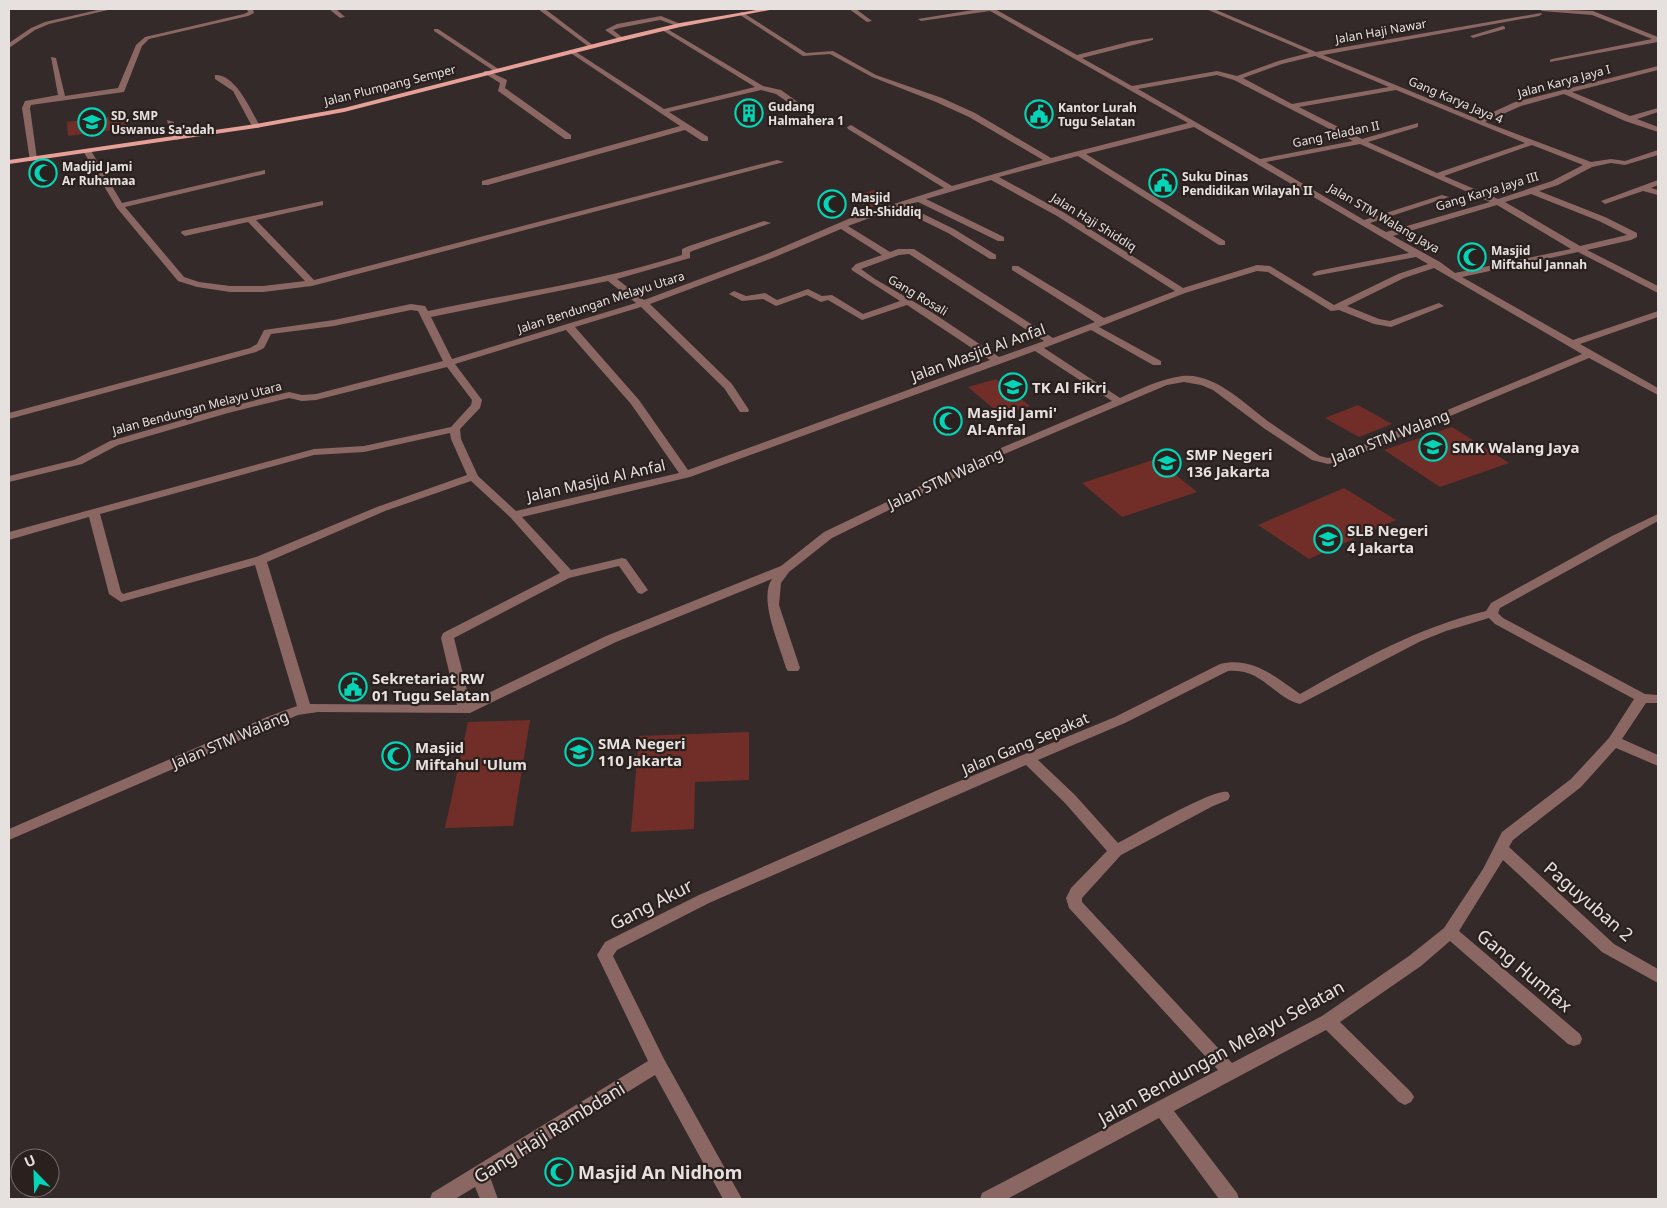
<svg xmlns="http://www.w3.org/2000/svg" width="1667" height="1208" font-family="'Noto Sans',sans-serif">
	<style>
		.green { fill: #712e28 }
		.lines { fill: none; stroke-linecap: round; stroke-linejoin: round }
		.minor { fill: #8a6762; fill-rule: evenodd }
		.major { fill: #e7a097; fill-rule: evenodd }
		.labels { text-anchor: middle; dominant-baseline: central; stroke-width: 4.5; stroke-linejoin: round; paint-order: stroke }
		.far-street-label { font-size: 12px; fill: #e6e0df; stroke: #2a211f }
		.far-poi-label { font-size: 12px; font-weight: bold; fill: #e6e0df; stroke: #2a211f; text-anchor: start }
		.street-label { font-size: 15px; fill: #e6e0df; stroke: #2a211f }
		.poi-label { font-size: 15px; font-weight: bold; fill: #e6e0df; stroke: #2a211f; text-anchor: start }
		.near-street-label { font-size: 18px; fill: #e6e0df; stroke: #2a211f }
		.near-poi-label { font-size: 18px; font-weight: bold; fill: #e6e0df; stroke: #2a211f; text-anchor: start }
	</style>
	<rect width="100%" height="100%" fill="#342a29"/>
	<g class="green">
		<path d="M 125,115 L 127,128 L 68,136 L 67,122 Z"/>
		<path d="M 874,190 L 893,202 L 869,208 L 850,197 Z"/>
		<path d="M 996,379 L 1030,406 L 1001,415 L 968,387 Z"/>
		<path d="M 1358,405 L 1392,424 L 1359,437 L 1325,418 Z"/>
		<path d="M 1452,427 L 1509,463 L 1440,487 L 1384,450 Z"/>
		<path d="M 1156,459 L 1197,492 L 1122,517 L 1082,483 Z"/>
		<path d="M 1344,488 L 1396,520 L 1309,559 L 1258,525 Z"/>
		<path d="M 530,720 L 513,826 L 445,828 L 468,722 Z"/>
		<path d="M 749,732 L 749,780 L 695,782 L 694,829 L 631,832 L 639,736 Z"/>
	</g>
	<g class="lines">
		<g class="minor">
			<path d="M 102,9 L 112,9 L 49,24 L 35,30 L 9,48 L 9,43 L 31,28 L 45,22 Z"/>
			<path d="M 247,9 L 253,9 L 254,13 L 248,16 L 149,39 L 142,46 L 124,92 L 31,105 L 30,108 L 37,159 L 30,161 L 22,108 L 25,101 L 58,95 L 51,57 L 56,58 L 65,96 L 118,88 L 136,45 L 145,37 L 244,14 L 248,12 Z"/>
			<path d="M 329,9 L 336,9 L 345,17 L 340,18 Z"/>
			<path d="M 538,9 L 545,9 L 594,46 L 589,47 Z"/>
			<path d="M 849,9 L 856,9 L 872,21 L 867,22 Z"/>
			<path d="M 979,9 L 995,9 L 1077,55 L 1132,41 L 1153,38 L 1153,40 L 1082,58 L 1132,86 L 1217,71 L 1237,76 L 1278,61 L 1309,53 L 1206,9 L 1214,9 L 1316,52 L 1541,13 L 1542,14 L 1539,16 L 1323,55 L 1478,119 L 1515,102 L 1658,66 L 1658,70 L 1572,92 L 1630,116 L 1658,108 L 1658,112 L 1637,119 L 1658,127 L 1658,132 L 1625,121 L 1564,94 L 1521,106 L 1485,122 L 1591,162 L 1611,159 L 1625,161 L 1658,150 L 1658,155 L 1625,165 L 1611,163 L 1592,167 L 1558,185 L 1539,191 L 1605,217 L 1637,233 L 1637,237 L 1631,240 L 1587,250 L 1658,286 L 1658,293 L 1578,252 L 1462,277 L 1573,340 L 1658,311 L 1658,317 L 1580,344 L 1658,388 L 1658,395 L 1589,358 L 1345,460 L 1328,464 L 1312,460 L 1265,429 L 1213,390 L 1201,385 L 1184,382 L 1167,385 L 995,458 L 832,538 L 789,572 L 781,583 L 779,605 L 800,668 L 798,671 L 788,671 L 786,668 C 780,646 758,599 772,579 L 616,642 L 470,713 L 318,712 L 298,715 L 9,840 L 9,829 L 267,717 L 297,706 L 255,565 L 121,602 L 109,594 L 89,517 L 9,540 L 9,532 L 314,449 L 364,446 L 451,427 L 471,405 L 472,400 L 447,367 L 316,400 L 302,401 L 289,398 L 228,413 L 118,445 L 82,464 L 9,482 L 9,476 L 74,460 L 110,441 L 220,409 L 289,392 L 302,395 L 316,394 L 443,361 L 418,311 L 411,310 L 334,326 L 271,334 L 264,348 L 256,352 L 9,419 L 9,413 L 250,348 L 257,344 L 264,330 L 334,320 L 411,304 L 425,306 L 428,311 C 513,293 599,282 682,255 L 682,249 L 689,246 L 764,221 L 771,223 L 695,250 L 690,252 L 690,258 L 617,279 L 644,300 L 769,253 L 853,217 L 944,188 L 848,129 L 847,127 L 851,125 L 952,186 L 1043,160 L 969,117 L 936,102 L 872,77 L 830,54 L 803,56 L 740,15 L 740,13 L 742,12 L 806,53 L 833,51 L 876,75 L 942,98 L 975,113 L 1051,158 L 1188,123 L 990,11 L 921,21 L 918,19 ZM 1315,56 L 1389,87 L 1292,104 L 1243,78 L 1282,64 ZM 1217,75 L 1234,80 L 1353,141 L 1260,159 L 1138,89 ZM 1396,90 L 1525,143 L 1437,173 L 1368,142 L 1418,127 L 1418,123 L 1362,139 L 1299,107 ZM 1194,127 L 1409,253 L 1317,271 L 1312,274 L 1314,276 L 1416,257 L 1428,264 L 1398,274 L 1334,305 L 1270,266 L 1257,265 L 1183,288 L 1063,212 L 999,177 L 1078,156 L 1219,245 L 1225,245 L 1225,241 L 1086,154 ZM 1360,144 L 1490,202 L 1386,232 L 1370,223 L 1449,197 L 1442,195 L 1364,220 L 1266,162 ZM 1532,145 L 1583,165 L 1552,181 L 1498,199 L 1444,176 ZM 991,180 L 1057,216 L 1175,291 L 1104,318 L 1018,266 L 1012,266 L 1012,270 L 1095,322 L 1053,338 L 914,249 L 898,249 L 890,252 L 848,226 L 897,208 L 948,233 L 990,259 L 996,259 L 996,255 L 954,229 L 905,205 L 918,202 L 998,241 L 1004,241 L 1004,237 L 926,199 ZM 1531,194 L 1599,221 L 1627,235 L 1580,246 L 1505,202 ZM 1497,205 L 1571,249 L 1455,273 L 1440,262 L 1393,236 ZM 841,229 L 882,255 L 856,264 L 851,269 L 853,271 L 900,301 L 863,314 L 832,295 L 822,296 L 808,289 L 777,300 L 765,293 L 746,296 L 734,291 L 729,294 L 742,301 L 763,299 L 776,306 L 807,295 L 821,302 L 828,300 L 862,320 L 907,305 L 990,360 L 688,470 L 639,400 L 575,327 L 641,307 L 724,388 L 740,412 L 748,412 L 749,410 L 732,384 L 650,304 L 775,257 ZM 909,254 L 1044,341 L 999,357 L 933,313 L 875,279 L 861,269 L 899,255 ZM 1434,268 L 1582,354 L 1337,456 L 1328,458 L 1320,456 C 1304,445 1287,435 1272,424 C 1246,406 1216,372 1182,376 C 1160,379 1140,389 1120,398 L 1044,348 L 1091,330 L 1153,365 L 1161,365 L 1161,361 L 1099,327 L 1185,293 L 1257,271 L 1268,272 L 1331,311 L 1339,310 L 1374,324 L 1391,327 L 1444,306 L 1439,303 L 1436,304 L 1390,321 L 1379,319 L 1347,306 L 1404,278 ZM 608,281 L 636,303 L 452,359 L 431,317 ZM 566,330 L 631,404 L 679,473 L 516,511 L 478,476 L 461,439 L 460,429 L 480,408 L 482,400 L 455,364 ZM 1035,351 L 1112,401 L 987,454 L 824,532 L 781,566 L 606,636 L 470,702 L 454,638 L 569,578 L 619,566 L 638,593 L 642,594 L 648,590 L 626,559 L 622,558 L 571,570 L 522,517 L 690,477 ZM 450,433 L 451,439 L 467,475 L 377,507 L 256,557 L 123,594 L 121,592 L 100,514 L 314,455 L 364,452 ZM 471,481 L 510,517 L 560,573 L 443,633 L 441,638 L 457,705 L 310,704 L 267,562 L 385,511 Z"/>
			<path d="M 1539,9 L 1593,11 L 1658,37 L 1658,42 L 1550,62 L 1550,60 L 1552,59 L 1652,39 L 1592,15 L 1542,11 Z"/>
			<path d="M 661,16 L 683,25 L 680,27 L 660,20 L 619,28 L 613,30 L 623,38 L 623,40 L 621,41 L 605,30 L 617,24 Z"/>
			<path d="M 1503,26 L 1505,27 L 1505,29 L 1473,38 L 1470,36 Z"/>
			<path d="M 664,27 L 763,86 L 781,90 L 809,110 L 802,112 L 776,94 L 761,90 L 669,112 L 708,137 L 708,141 L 702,141 L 685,130 L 488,185 L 482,185 L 482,181 L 680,126 L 569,52 L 569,50 L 573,50 L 664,109 L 755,87 L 662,30 L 661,29 Z"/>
			<path d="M 434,29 L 438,29 L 500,70 L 494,71 L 434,31 Z"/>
			<path d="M 484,71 L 488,71 L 507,80 L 505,88 L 571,135 L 571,139 L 565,139 L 498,91 L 500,83 L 484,73 Z"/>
			<path d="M 215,75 C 236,74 251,111 260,126 L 259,128 L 253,128 L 233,91 L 215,79 Z"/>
			<path d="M 167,120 L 174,122 L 178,140 L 171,138 Z"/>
			<path d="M 84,149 L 90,149 L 122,203 L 265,170 L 265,174 L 125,207 L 184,277 L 199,282 L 230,286 L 263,286 L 305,281 L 248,222 L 185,236 L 181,233 L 182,231 L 323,201 L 323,205 L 256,220 L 314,280 L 777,160 L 784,162 L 312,286 L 263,292 L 230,292 L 197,287 L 178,281 L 117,208 L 83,151 Z"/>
			<path d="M 1658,180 L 1658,185 L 1651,188 L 1658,190 L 1658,195 L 1643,191 L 1605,204 L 1601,201 Z"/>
			<path d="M 1658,514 L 1658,521 L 1500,608 L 1498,613 L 1503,618 L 1645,694 L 1658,695 L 1658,703 L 1646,703 L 1622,739 L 1658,755 L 1658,766 L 1616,748 L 1581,787 L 1513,840 L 1509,847 L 1614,944 L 1658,969 L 1658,983 L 1602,952 L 1503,860 L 1459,931 L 1580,1034 L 1582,1039 L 1580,1044 L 1574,1046 L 1568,1044 L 1450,941 L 1421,966 L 1340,1022 L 1411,1092 L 1414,1097 L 1411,1102 L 1405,1105 L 1399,1102 L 1326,1030 L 1174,1111 L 1237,1193 L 1239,1199 L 1219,1199 L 1159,1118 L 1007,1199 L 980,1199 L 982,1193 L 1218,1070 L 1069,908 L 1066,898 L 1071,888 L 1107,851 L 1065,803 L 1026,765 L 709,903 L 617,950 L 613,956 L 664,1059 L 742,1199 L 723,1199 L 655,1075 L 490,1177 L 498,1199 L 480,1199 L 475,1187 L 455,1199 L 430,1199 L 432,1193 L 648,1061 L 597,955 L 605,942 L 699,895 L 938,790 L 1115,717 L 1220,664 C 1252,656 1276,677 1300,694 C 1360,660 1419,627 1486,611 L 1491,603 L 1612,536 ZM 1489,618 L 1495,624 L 1634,699 L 1609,738 L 1571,779 L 1502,832 L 1483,869 L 1444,928 L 1409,956 L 1322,1016 L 1232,1063 L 1082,902 L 1082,898 L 1121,855 L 1213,806 L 1228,800 L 1230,796 L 1228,792 C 1213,788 1136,834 1118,843 L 1075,795 L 1038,760 L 1125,723 L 1228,671 C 1261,667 1273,697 1300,704 L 1421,641 L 1446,631 Z"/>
		</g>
		<path class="major" d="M 762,9 L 775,9 L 680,27 L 622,41 L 344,112 L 256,128 L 9,164 L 9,160 L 256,124 L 344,108 L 621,37 L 680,23 Z"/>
	</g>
	<defs>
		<g id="building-ring" transform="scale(1.4375)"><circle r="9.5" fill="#2a211f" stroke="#03d5b6" stroke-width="1.5"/><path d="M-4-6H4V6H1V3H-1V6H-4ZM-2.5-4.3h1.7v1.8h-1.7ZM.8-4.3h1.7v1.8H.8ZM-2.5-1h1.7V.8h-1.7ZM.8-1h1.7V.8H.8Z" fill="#03d5b6"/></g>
		<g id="civic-ring" transform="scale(1.4375)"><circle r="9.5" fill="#2a211f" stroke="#03d5b6" stroke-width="1.5"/><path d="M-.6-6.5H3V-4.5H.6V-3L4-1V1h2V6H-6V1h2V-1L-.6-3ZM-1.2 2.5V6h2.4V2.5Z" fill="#03d5b6"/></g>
		<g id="school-ring" transform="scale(1.4375)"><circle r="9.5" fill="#2a211f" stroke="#03d5b6" stroke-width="1.5"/><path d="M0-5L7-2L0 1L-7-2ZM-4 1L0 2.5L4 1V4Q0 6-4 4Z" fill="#03d5b6"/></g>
		<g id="mosque-ring" transform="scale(1.4375)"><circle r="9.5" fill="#2a211f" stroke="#03d5b6" stroke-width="1.5"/><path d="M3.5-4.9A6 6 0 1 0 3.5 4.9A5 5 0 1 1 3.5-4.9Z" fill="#03d5b6"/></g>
	</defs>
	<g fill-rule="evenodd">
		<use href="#building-ring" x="749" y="113"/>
		<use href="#civic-ring" x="1039" y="114"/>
		<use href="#school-ring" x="92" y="122"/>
		<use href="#mosque-ring" x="43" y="173"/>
		<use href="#civic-ring" x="1163" y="183"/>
		<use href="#mosque-ring" x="832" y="204"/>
		<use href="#mosque-ring" x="1472" y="257"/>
		<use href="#school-ring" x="1013" y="387"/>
		<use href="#mosque-ring" x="948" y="421"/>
		<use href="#school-ring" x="1433" y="447"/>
		<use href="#school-ring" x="1167" y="463"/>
		<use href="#school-ring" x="1328" y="539"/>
		<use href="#civic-ring" x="353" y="687"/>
		<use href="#school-ring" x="579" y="752"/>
		<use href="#mosque-ring" x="396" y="756"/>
		<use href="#mosque-ring" x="559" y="1172"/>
	</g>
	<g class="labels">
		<g class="far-street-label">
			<text transform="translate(1381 31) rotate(-10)">Jalan Haji Nawar</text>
			<text transform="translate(1564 81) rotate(-15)">Jalan Karya Jaya I</text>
			<text transform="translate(390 85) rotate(-14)">Jalan Plumpang Semper</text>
			<text transform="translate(1456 100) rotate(23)">Gang Karya Jaya 4</text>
			<text transform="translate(1336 134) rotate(-12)">Gang Teladan II</text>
			<text transform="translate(1487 191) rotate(-17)">Gang Karya Jaya III</text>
			<text transform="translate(1384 218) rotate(30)">Jalan STM Walang Jaya</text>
			<text transform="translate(1094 222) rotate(32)">Jalan Haji Shiddiq</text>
			<text transform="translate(918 295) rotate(31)">Gang Rosali</text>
			<text transform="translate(601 302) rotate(-18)">Jalan Bendungan Melayu Utara</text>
			<text transform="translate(197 408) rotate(-15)">Jalan Bendungan Melayu Utara</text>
		</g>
		<g class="far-poi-label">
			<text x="768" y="106">Gudang<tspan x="768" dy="14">Halmahera 1</tspan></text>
			<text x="1058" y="107">Kantor Lurah<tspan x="1058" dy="14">Tugu Selatan</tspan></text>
			<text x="111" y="115">SD, SMP<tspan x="111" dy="14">Uswanus Sa'adah</tspan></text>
			<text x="62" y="166">Madjid Jami<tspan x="62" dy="14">Ar Ruhamaa</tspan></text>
			<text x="1182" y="176">Suku Dinas<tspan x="1182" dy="14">Pendidikan Wilayah II</tspan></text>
			<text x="851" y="197">Masjid<tspan x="851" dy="14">Ash-Shiddiq</tspan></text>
			<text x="1491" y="250">Masjid<tspan x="1491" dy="14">Miftahul Jannah</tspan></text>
		</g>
		<g class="street-label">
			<text transform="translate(978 352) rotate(-20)">Jalan Masjid Al Anfal</text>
			<text transform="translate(1390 436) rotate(-21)">Jalan STM Walang</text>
			<text transform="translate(945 478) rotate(-25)">Jalan STM Walang</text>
			<text transform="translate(596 480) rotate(-13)">Jalan Masjid Al Anfal</text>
			<text transform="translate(230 739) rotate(-23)">Jalan STM Walang</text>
			<text transform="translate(1025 743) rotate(-23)">Jalan Gang Sepakat</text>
		</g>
		<g class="poi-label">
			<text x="1032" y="387">TK Al Fikri</text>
			<text x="967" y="412">Masjid Jami'<tspan x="967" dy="17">Al-Anfal</tspan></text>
			<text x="1452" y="447">SMK Walang Jaya</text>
			<text x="1186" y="454">SMP Negeri<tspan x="1186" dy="17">136 Jakarta</tspan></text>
			<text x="1347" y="530">SLB Negeri<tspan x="1347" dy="17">4 Jakarta</tspan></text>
			<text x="372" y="678">Sekretariat RW<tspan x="372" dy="17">01 Tugu Selatan</tspan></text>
			<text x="598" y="743">SMA Negeri<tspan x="598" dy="17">110 Jakarta</tspan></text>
			<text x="415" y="747">Masjid<tspan x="415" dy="17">Miftahul 'Ulum</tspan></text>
		</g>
		<g class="near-street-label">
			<text transform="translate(1589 901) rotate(41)">Paguyuban 2</text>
			<text transform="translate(651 904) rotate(-27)">Gang Akur</text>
			<text transform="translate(1525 970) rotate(40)">Gang Humfax</text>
			<text transform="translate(1221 1052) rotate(-29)">Jalan Bendungan Melayu Selatan</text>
			<text transform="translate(549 1132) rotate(-32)">Gang Haji Rambdani</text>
		</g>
		<g class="near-poi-label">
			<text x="578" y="1172">Masjid An Nidhom</text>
		</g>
	</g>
	<rect width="1667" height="1208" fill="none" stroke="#e6e0df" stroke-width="20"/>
	<g transform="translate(35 1173) rotate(337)"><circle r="24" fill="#2a211f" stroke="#756d6c"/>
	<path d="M0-4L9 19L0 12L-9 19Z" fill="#03d5b6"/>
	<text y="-8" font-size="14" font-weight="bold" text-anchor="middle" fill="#e6e0df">U</text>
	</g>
</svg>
